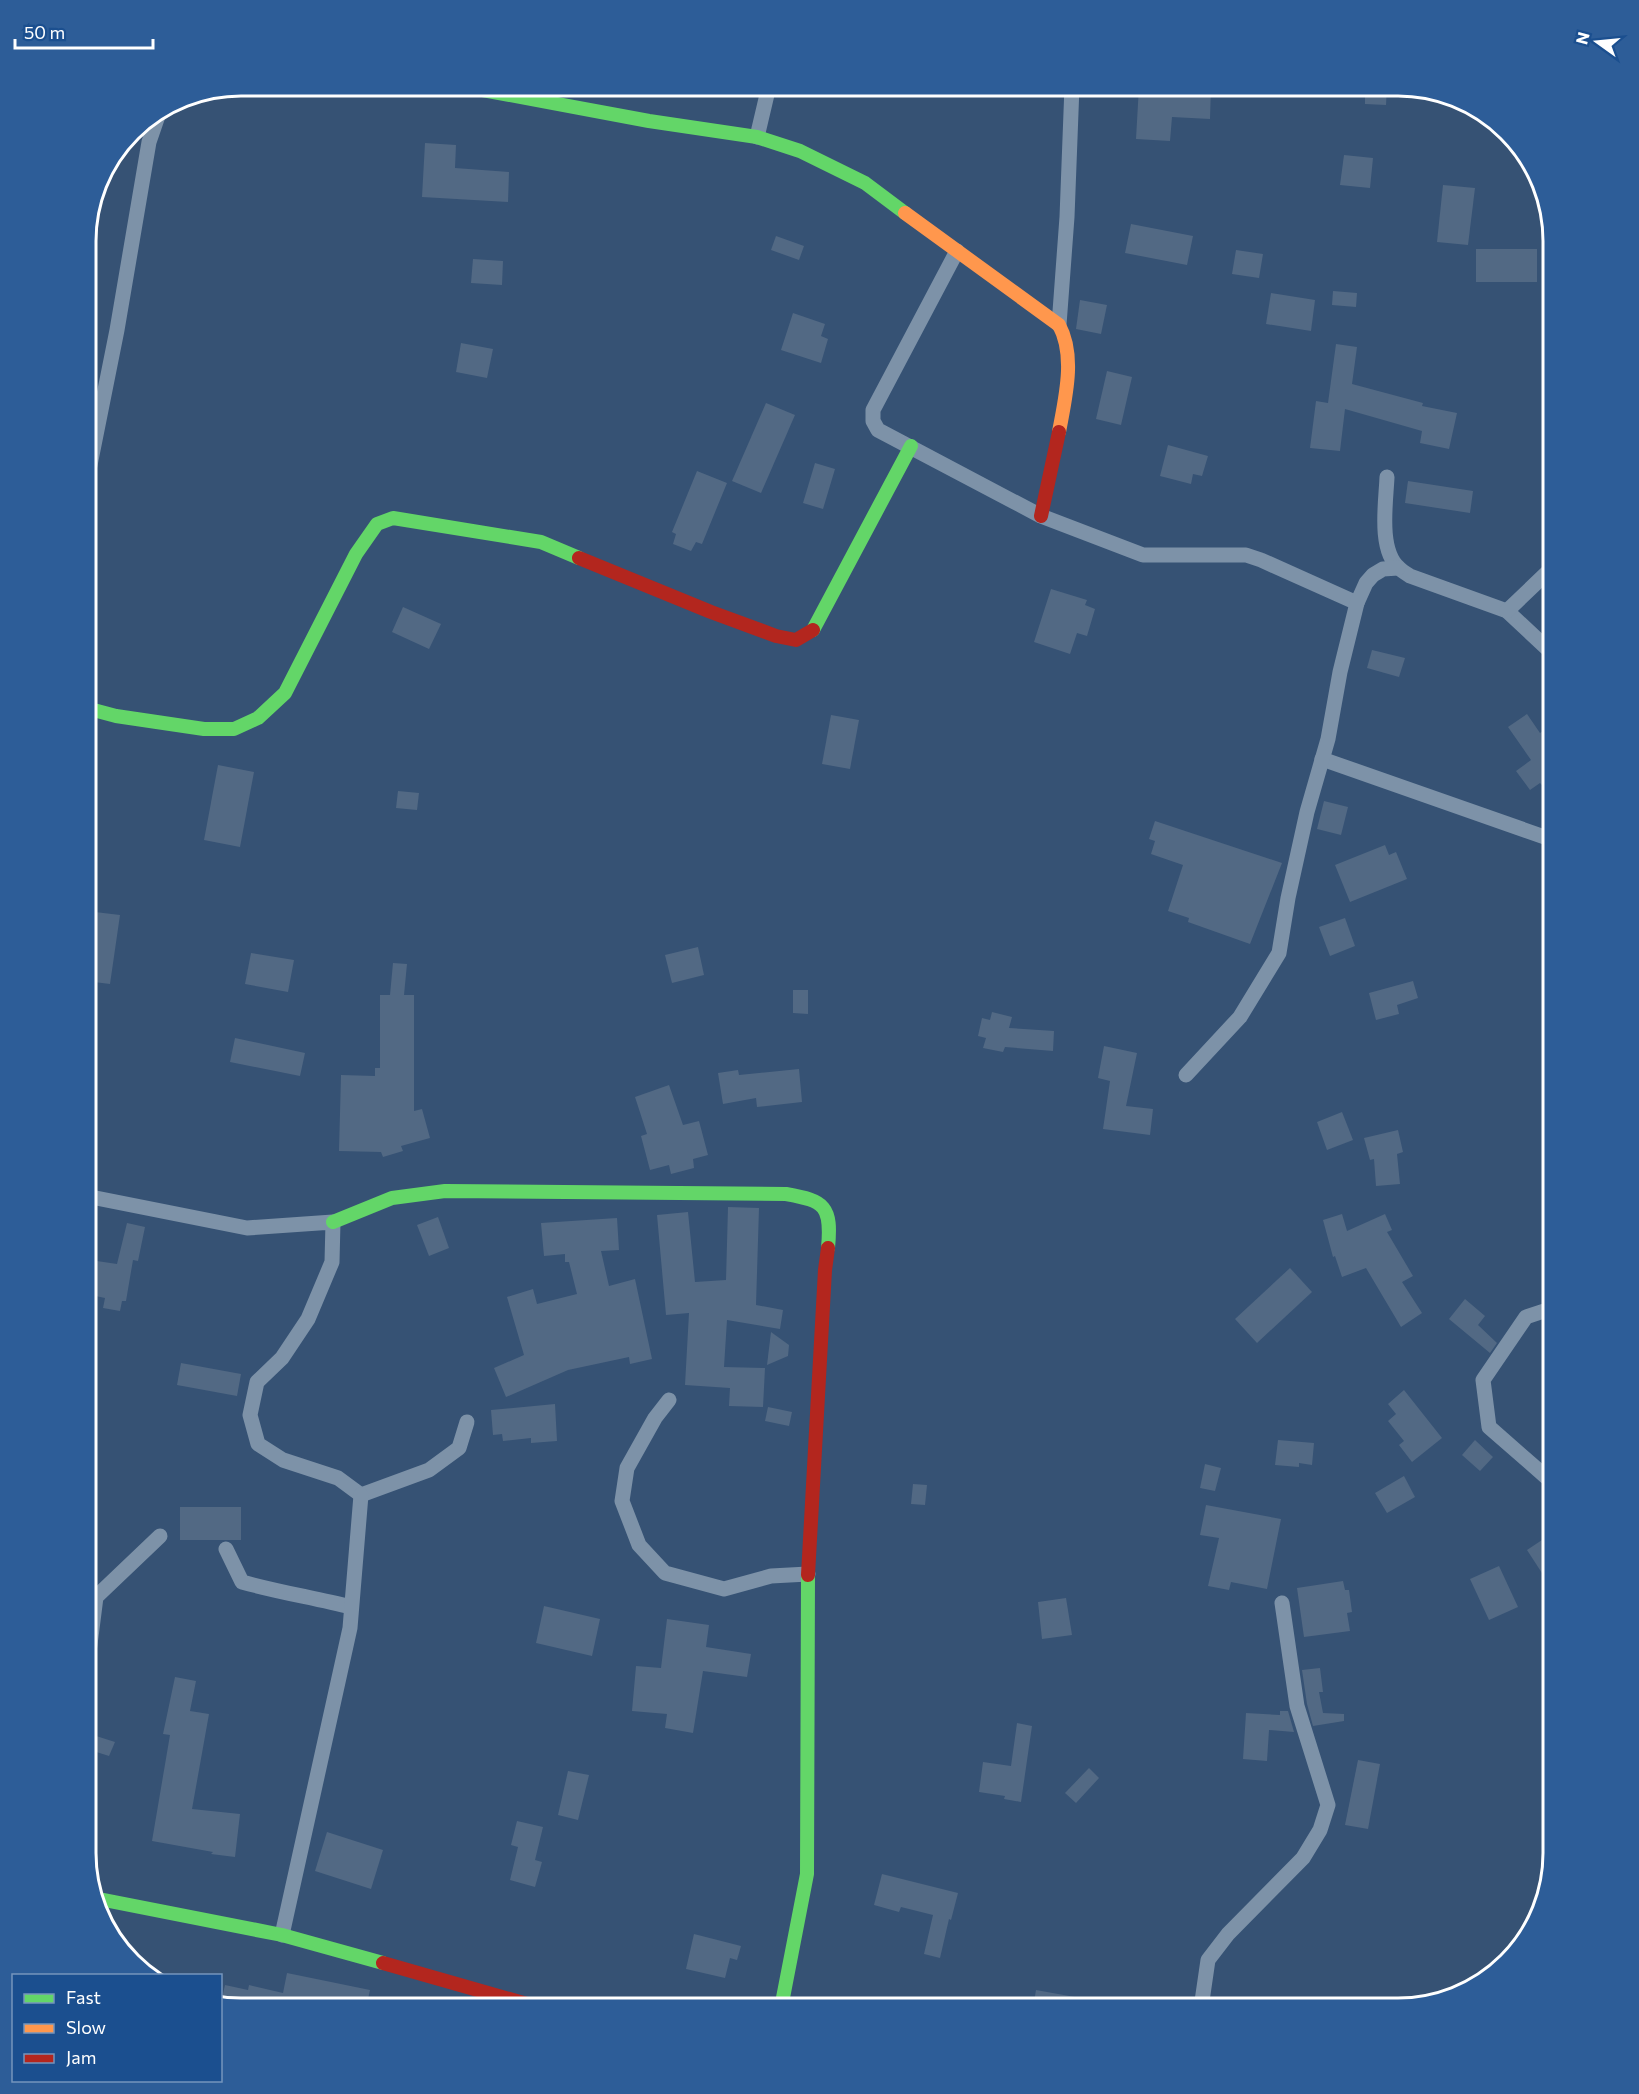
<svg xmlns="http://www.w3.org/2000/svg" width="1639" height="2094" font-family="Commissioner,sans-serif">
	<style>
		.building { fill: #526984 }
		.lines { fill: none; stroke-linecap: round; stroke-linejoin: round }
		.street { stroke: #7d92a8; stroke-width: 15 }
		.fast { stroke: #63d668; stroke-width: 14 }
		.slow { stroke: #ff974d; stroke-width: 14 }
		.jam { stroke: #b3261e; stroke-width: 14 }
		.rim { fill: none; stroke: #fff; stroke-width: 3 }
	</style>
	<rect width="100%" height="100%" fill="#365274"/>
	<g class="building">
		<path d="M 1139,86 L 1179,88 L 1180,86 L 1211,86 L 1210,119 L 1172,117 L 1170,141 L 1136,139 Z"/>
		<path d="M 1365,86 L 1387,86 L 1386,105 L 1365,104 Z"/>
		<path d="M 425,143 L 456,145 L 455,168 L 509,172 L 508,202 L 422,197 Z"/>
		<path d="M 1344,155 L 1373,158 L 1370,188 L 1340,185 Z"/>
		<path d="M 1443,185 L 1475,188 L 1468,245 L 1437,242 Z"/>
		<path d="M 1131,224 L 1193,236 L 1187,265 L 1125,253 Z"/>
		<path d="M 776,236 L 804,246 L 799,260 L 771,250 Z"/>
		<rect x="1476" y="249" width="61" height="33"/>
		<path d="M 1236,250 L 1263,254 L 1259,278 L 1232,274 Z"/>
		<path d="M 473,259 L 503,261 L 502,285 L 471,283 Z"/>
		<path d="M 1333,291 L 1357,293 L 1356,307 L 1332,305 Z"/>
		<path d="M 1271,293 L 1315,300 L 1311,331 L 1266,324 Z"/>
		<path d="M 1080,300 L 1107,305 L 1101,334 L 1076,329 Z"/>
		<path d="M 793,313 L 825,324 L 821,336 L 828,339 L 821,363 L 781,350 Z"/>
		<path d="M 461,343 L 493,349 L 487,378 L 456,372 Z"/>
		<path d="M 1336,344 L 1357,347 L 1352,384 L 1423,403 L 1422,406 L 1457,413 L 1449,449 L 1420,443 L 1422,431 L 1345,409 L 1340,451 L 1310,448 L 1316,401 L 1328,403 Z"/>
		<path d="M 1107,371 L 1132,377 L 1121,425 L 1096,419 Z"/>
		<path d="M 766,403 L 795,415 L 761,493 L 732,481 Z"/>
		<path d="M 1168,445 L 1208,456 L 1202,476 L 1193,474 L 1191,484 L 1160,476 Z"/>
		<path d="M 815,463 L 835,469 L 823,509 L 803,503 Z"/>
		<path d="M 697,471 L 727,483 L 702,544 L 696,542 L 691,551 L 673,544 L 676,534 L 672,532 Z"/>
		<path d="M 1408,481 L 1473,491 L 1470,513 L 1405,503 Z"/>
		<path d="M 1051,589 L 1087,600 L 1085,605 L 1095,609 L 1087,636 L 1077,633 L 1070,654 L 1034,642 Z"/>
		<path d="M 403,607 L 441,624 L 429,649 L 392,632 Z"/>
		<path d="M 1372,650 L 1405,658 L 1399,677 L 1367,668 Z"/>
		<path d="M 1527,714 L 1540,733 L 1554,723 L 1554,798 L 1540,783 L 1530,790 L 1516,771 L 1531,760 L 1508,727 Z"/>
		<path d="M 831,715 L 859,720 L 850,769 L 822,764 Z"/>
		<path d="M 218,765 L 254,772 L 240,847 L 204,840 Z"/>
		<path d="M 398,791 L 419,793 L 417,810 L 396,808 Z"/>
		<path d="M 1324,801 L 1348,807 L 1341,835 L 1317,829 Z"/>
		<path d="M 1155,821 L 1282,863 L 1250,944 L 1188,922 L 1189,918 L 1168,911 L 1183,865 L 1151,854 L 1155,841 L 1149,839 Z"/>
		<path d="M 1385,845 L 1389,855 L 1396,852 L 1407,879 L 1350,902 L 1335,865 Z"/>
		<path d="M 95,912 L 120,915 L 110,984 L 86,981 L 86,950 L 90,950 Z"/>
		<path d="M 1345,918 L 1355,946 L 1330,956 L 1319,927 Z"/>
		<path d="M 698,947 L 704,975 L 672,983 L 665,955 Z"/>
		<path d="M 251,953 L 294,960 L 288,992 L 245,984 Z"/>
		<path d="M 393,963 L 407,964 L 404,995 L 414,995 L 414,1111 L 422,1109 L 430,1138 L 401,1146 L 403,1151 L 383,1157 L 381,1152 L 339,1151 L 341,1075 L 375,1076 L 375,1068 L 380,1068 L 380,995 L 390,995 Z"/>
		<path d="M 1413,981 L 1418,998 L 1397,1005 L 1399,1014 L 1376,1020 L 1369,993 Z"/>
		<path d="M 793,990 L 808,990 L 808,1014 L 793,1013 Z"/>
		<path d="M 992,1012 L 1012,1017 L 1009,1028 L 1054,1031 L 1053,1051 L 1005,1047 L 1003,1052 L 983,1048 L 986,1038 L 978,1036 L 982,1018 L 990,1020 Z"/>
		<path d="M 235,1038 L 305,1053 L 300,1076 L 230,1062 Z"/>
		<path d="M 1104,1046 L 1137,1053 L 1126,1106 L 1153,1109 L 1150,1135 L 1103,1129 L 1110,1081 L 1098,1078 Z"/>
		<path d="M 799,1069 L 802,1102 L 757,1107 L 756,1098 L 723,1104 L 718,1073 L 738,1070 L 739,1075 Z"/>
		<path d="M 669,1085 L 683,1125 L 699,1121 L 708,1155 L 693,1159 L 694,1168 L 671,1174 L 669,1165 L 650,1170 L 641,1136 L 647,1134 L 635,1097 Z"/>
		<path d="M 1342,1112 L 1353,1140 L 1327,1150 L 1317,1122 Z"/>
		<path d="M 1398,1130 L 1403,1152 L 1397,1154 L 1400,1184 L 1376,1186 L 1374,1159 L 1370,1160 L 1364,1138 Z"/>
		<path d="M 728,1207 L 759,1208 L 756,1305 L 783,1310 L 780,1329 L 727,1320 L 724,1367 L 765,1368 L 763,1407 L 729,1406 L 730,1388 L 685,1385 L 689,1313 L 666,1315 L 657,1215 L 688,1212 L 695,1282 L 726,1280 Z"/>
		<path d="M 1342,1214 L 1347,1231 L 1385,1214 L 1392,1230 L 1387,1232 L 1413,1276 L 1402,1282 L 1422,1313 L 1401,1327 L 1366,1268 L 1342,1277 L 1335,1256 L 1333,1257 L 1323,1220 Z"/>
		<path d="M 438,1217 L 449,1248 L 429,1256 L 417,1225 Z"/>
		<path d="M 617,1218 L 619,1250 L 601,1251 L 609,1286 L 635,1279 L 652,1359 L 630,1364 L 629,1357 L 568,1370 L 506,1397 L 494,1368 L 524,1355 L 507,1297 L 533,1289 L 537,1304 L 577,1294 L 569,1262 L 565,1262 L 565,1254 L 544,1256 L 541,1223 Z"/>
		<path d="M 127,1223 L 145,1227 L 138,1261 L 133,1260 L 126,1301 L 122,1301 L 120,1311 L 103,1308 L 105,1298 L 86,1294 L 86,1265 L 88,1265 L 90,1260 L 117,1264 Z"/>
		<path d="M 1290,1268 L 1312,1292 L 1257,1343 L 1235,1319 Z"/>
		<path d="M 1465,1299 L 1485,1316 L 1478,1325 L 1497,1343 L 1490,1353 L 1449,1319 Z"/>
		<path d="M 771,1332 L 789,1345 L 788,1356 L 767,1365 Z"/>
		<path d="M 181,1363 L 241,1374 L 237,1396 L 177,1385 Z"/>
		<path d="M 1404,1390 L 1442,1438 L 1412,1462 L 1399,1445 L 1404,1441 L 1388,1421 L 1396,1414 L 1388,1404 Z"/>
		<path d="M 555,1404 L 557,1441 L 531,1443 L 531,1438 L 503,1441 L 502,1434 L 493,1435 L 491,1410 Z"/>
		<path d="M 768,1407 L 792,1412 L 789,1426 L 765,1421 Z"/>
		<path d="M 1278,1440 L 1314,1443 L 1312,1465 L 1299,1463 L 1299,1467 L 1275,1465 Z"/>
		<path d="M 1475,1440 L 1493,1457 L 1480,1471 L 1462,1455 Z"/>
		<path d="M 1205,1464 L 1221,1468 L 1215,1491 L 1200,1488 Z"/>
		<path d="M 1404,1476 L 1415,1497 L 1387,1513 L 1375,1493 Z"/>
		<path d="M 913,1484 L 927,1485 L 925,1505 L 911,1504 Z"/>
		<path d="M 1206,1505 L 1281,1519 L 1267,1589 L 1231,1582 L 1229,1590 L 1208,1586 L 1219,1538 L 1200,1535 Z"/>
		<rect x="180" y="1507" width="61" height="33"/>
		<path d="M 1548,1536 L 1553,1545 L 1553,1590 L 1527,1550 Z"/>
		<path d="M 1499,1566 L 1518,1607 L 1489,1620 L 1470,1579 Z"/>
		<path d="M 1343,1581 L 1345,1590 L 1349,1590 L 1352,1612 L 1347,1613 L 1350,1631 L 1304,1637 L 1297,1588 Z"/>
		<path d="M 1066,1598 L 1072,1635 L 1042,1639 L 1038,1602 Z"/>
		<path d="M 544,1606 L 600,1619 L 592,1656 L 536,1643 Z"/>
		<path d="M 667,1619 L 709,1625 L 706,1647 L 751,1654 L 747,1677 L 703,1671 L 693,1733 L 665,1728 L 667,1714 L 632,1711 L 636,1666 L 661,1668 Z"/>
		<path d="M 1320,1668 L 1323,1692 L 1319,1692 L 1323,1713 L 1344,1714 L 1344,1721 L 1313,1726 L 1307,1704 L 1302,1670 Z"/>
		<path d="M 175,1677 L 196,1681 L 190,1711 L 209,1714 L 192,1809 L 240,1814 L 235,1857 L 211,1854 L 213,1852 L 152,1841 L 170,1735 L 163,1734 Z"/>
		<path d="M 1280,1711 L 1288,1711 L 1294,1732 L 1269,1730 L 1267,1761 L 1243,1759 L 1246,1713 L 1280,1715 Z"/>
		<path d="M 1017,1723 L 1032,1726 L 1021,1802 L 1004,1799 L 1005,1796 L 979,1792 L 983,1762 L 1011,1766 Z"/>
		<path d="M 93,1735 L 115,1742 L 109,1756 L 87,1749 Z"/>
		<path d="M 1358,1760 L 1380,1764 L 1368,1829 L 1345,1825 Z"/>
		<path d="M 1089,1768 L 1099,1778 L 1076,1803 L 1065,1793 Z"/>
		<path d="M 568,1771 L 589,1775 L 578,1820 L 558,1815 Z"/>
		<path d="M 517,1821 L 543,1827 L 535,1860 L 542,1862 L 535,1887 L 510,1880 L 518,1847 L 511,1845 Z"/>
		<path d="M 327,1832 L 383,1850 L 371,1889 L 315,1871 Z"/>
		<path d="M 882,1874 L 958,1893 L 951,1920 L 949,1919 L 940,1958 L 924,1954 L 933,1915 L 901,1907 L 899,1912 L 874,1905 Z"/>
		<path d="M 694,1934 L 741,1946 L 737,1960 L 730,1958 L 725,1978 L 686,1969 Z"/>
		<path d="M 287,1973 L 370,1990 L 366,2008 L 240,2008 L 221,2003 L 225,1985 L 248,1990 L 249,1985 L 283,1993 Z"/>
		<path d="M 1036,1990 L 1097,2001 L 1096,2008 L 1033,2008 Z"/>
	</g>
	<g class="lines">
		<g class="street">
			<path d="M 757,137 L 769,86"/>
			<path d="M 957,251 L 873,410 L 873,421 L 878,430 L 1041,516 L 1143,555 L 1246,555 L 1261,560 L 1357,603"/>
			<path d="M 1059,325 L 1067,217 L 1072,86"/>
			<path d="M 1387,477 C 1386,502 1378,550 1399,568 C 1402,571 1407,574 1410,576 L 1507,611 L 1553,654"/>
			<path d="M 86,485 L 117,330 L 149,142 L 160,110"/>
			<path d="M 1507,611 L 1553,567"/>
			<path d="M 1322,759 L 1553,840"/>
			<path d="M 1186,1075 L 1240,1017 L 1279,953 L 1288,898 L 1307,812 L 1328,739 L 1340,672 L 1357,603 L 1366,583 L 1373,575 L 1383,569 L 1398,568"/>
			<path d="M 86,1196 L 247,1228 L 333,1222 L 332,1262 L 308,1319 L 282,1358 L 257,1382 L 250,1415 L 258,1444 L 283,1460 L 338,1478 L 361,1495"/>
			<path d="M 669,1400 L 655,1418 L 627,1468 L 622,1501 L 639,1545 L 665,1573 L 724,1589 L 771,1576 L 808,1574"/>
			<path d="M 1553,1483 L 1489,1427 L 1483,1380 L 1526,1317 L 1553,1308"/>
			<path d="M 361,1495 L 429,1470 L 459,1448 L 467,1422"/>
			<path d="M 226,1549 L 242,1582 C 278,1592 315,1598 351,1607"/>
			<path d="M 86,1676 L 96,1597 L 160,1536"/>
			<path d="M 282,1935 L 350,1628 L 361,1495"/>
			<path d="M 1201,2008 L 1208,1960 L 1228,1934 L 1303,1858 L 1320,1830 L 1328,1805 L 1297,1706 L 1282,1603"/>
		</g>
		<g class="fast">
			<path d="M 461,86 L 649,121 L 757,137 L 800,151 L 865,183 L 905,213"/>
			<path d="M 813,630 L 911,446"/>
			<path d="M 86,708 L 116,716 L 204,729 L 234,729 L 258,718 L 285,693 L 356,554 L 377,524 L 393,518 L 541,542 L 579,558"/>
			<path d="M 333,1222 L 392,1198 L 445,1191 L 786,1194 C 825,1201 832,1206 828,1248"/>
			<path d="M 99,1899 L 282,1935 L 383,1963"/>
			<path d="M 781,2008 L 807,1874 L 808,1575"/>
		</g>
		<path class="slow" d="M 905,213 L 1059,325 C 1076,356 1065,399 1059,432"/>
		<g class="jam">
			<path d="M 1041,516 L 1059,432"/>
			<path d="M 579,558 L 711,612 L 776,636 L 796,640 L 813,630"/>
			<path d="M 808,1575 L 825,1270 L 828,1248"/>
			<path d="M 383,1963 L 541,2008"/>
		</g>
	</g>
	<path d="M0 0H1639V2094H0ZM241 96H1398A145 145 0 0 1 1543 241V1853A145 145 0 0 1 1398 1998H241A145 145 0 0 1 96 1853V241A145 145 0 0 1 241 96Z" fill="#2d5d98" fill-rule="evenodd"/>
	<path class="rim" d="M241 96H1398A145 145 0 0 1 1543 241V1853A145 145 0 0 1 1398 1998H241A145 145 0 0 1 96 1853V241A145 145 0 0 1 241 96Z"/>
	<rect x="12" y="1974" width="210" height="108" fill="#1b4f8f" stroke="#7695bc" stroke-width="1.5"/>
	<rect x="24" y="1994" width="30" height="9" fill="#63d668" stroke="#7695bc" stroke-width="1.5"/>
	<text x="66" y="2004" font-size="18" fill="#ffffff">Fast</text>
	<rect x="24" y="2024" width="30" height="9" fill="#ff974d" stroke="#7695bc" stroke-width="1.5"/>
	<text x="66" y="2034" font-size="18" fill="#ffffff">Slow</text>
	<rect x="24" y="2054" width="30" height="9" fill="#b3261e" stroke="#7695bc" stroke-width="1.5"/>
	<text x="66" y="2064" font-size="18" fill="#ffffff">Jam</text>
	<g transform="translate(1597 42) rotate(285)" stroke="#1b4f8f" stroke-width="4.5" paint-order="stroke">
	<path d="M0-4.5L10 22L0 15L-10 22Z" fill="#ffffff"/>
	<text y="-9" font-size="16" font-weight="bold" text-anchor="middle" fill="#ffffff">N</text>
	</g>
	<path d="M15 39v9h138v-9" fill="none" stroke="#ffffff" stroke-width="3"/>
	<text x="24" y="39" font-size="18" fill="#ffffff" stroke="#1b4f8f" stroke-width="4.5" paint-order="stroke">50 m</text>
</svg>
